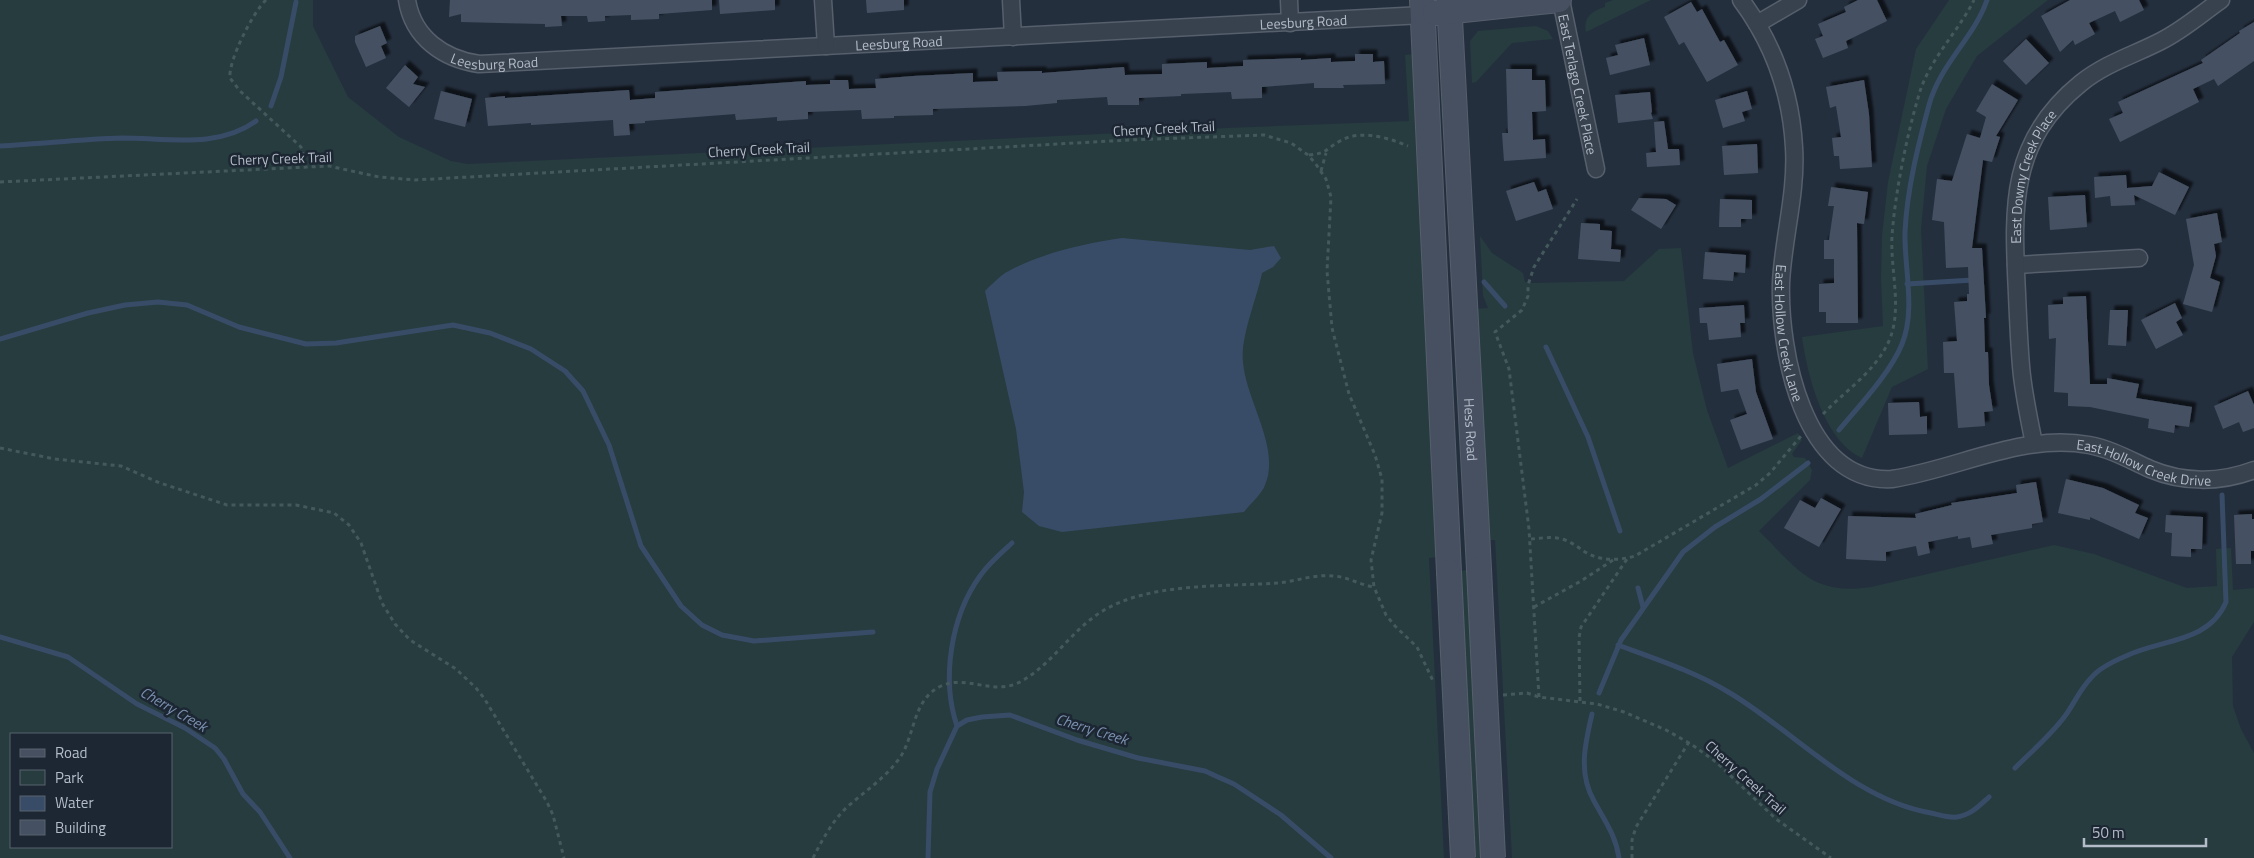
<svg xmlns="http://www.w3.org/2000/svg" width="2254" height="858" font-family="'Titillium Web',sans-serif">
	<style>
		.green { fill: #263c3f; fill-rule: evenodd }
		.water { fill: #394c67 }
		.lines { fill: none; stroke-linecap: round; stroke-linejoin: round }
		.stream { stroke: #394c67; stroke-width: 5 }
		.building { fill: #455162; filter: url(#shadow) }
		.street-casing { stroke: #565f6c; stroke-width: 19 }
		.secondary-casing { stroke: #565f6c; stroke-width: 26 }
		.path { stroke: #44595c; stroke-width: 3; stroke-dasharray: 4 4; stroke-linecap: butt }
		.street { stroke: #38414e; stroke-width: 16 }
		.secondary { stroke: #465061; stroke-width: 24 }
		.secondary-bridge-casing { stroke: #565f6c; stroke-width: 26; stroke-linecap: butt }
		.secondary-bridge { stroke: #465061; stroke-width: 24 }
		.labels { text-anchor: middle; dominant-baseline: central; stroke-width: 5; stroke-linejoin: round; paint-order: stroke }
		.street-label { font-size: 14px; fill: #b4bcc9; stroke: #1d2633 }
		.water-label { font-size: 15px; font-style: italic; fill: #7c92b1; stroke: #1d2633 }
	</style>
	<defs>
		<filter id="shadow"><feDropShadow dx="4.5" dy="-4.5" stdDeviation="1" flood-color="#0009"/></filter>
	</defs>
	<rect width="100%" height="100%" fill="#242f3e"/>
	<g class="green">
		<path d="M 0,0 L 313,0 L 313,26 L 348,97 L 399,137 L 451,161 L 468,164 L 1227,128 L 1409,121 L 1405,55 L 1415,54 L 1438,557 L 1429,558 L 1444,858 L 0,858 ZM 11,734 L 171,734 L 171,847 L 11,847 Z"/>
		<path d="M 1613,0 L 1651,0 L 1586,32 C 1583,17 1592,11 1605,7 L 1605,3 Z"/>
		<path d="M 1949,0 L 2048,0 L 1977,56 L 1946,109 L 1927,166 L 1921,229 L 1928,369 L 1892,387 L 1862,458 C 1824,441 1807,375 1802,337 L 1883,326 L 1881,279 L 1882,235 L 1888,182 L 1916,49 Z"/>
		<path d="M 1536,26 L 1548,31 L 1553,39 L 1512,43 L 1476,82 L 1472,83 L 1470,41 L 1478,31 Z"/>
		<path d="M 1480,236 L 1492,253 L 1523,273 L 1525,282 L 1533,283 L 1624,281 L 1659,249 L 1681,248 L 1693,353 L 1707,410 L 1728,468 L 1798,433 L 1802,440 L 1792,454 L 1794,457 L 1805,458 L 1812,470 L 1810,480 L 1759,531 C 1798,569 1811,596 1871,587 L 2054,545 L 2094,554 L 2187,588 L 2217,586 L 2216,549 L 2231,548 L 2233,590 L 2254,588 L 2254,622 L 2232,657 L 2233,706 L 2241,729 L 2254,753 L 2254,858 L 1512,858 L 1495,540 L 1488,540 L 1474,309 L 1488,308 L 1483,296 Z"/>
		<path d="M 1468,570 L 1483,858 L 1473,858 L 1459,571 Z"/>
	</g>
	<path class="water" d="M 1122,238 L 1250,250 L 1274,246 L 1281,258 L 1273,267 L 1262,273 C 1257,298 1240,338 1243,362 C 1246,401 1281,448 1265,485 C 1262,494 1250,504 1244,512 L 1062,532 L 1039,526 L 1022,512 L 1024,492 L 1016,429 L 985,291 C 991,285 998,278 1005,273 C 1041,253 1082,244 1122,238 Z"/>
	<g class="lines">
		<g class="stream">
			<path d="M 271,106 L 281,77 L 296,2"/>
			<path d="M 0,146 C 41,144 82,139 122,138 C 167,138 218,149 256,121"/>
			<path d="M 1484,282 L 1505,306"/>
			<path d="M 1907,284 L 1973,280"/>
			<path d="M 0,339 L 88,313 L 125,305 L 158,302 L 187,305 L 239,327 L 306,344 L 336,343 L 453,325 L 490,333 L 531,349 L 565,371 L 583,391 L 609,445 L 641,546 L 681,606 L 702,625 L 722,635 L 754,641 L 873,632"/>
			<path d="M 1546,347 L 1588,437 L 1620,531"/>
			<path d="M 1839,430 C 1859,406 1891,372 1902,344 C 1916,310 1904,267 1905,232 C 1907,189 1918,146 1929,105 C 1940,64 1974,38 1987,0"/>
			<path d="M 1638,588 L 1643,607"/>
			<path d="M 0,637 L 68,657 L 137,704 L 185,728 L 215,748 L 224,759 L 243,794 L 260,812 L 290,858"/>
			<path d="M 1618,645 C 1656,659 1696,672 1730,693 C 1795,732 1854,800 1931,813 C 1940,815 1949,818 1957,817 C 1971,815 1980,805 1989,797"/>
			<path d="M 1599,693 L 1621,640 L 1683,552 L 1715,527 L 1761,499 L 1808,463"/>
			<path d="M 1592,714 C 1585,744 1578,773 1594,801 C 1605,821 1616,836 1619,858"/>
			<path d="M 957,726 C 941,679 951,616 980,576 C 989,563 1001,553 1012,543"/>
			<path d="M 2015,768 C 2032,751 2051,735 2065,716 C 2074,704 2080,689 2091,678 C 2099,668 2114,661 2126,656 C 2161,639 2209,643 2226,602 L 2222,495"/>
			<path d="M 928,858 L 930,792 L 937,769 L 957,726 L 967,720 L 982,717 L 1010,715 L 1077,740 L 1138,758 L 1205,771 L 1218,777 L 1234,784 L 1281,815 L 1331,858"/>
		</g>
	</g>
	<g class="building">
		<path d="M 450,0 L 712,0 L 712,10 L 659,14 L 659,19 L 631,20 L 631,15 L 605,16 L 605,21 L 588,22 L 587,16 L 561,16 L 562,26 L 545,27 L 545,24 L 461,22 L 461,14 L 449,17 Z"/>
		<path d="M 719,0 L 775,0 L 775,10 L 720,14 Z"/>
		<path d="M 866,0 L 904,0 L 904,10 L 867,13 Z"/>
		<path d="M 1858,0 L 1877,0 L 1887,21 L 1846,41 L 1848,48 L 1823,58 L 1815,39 L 1823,36 L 1818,24 L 1846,12 L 1844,7 Z"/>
		<path d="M 2070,0 L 2139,0 L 2144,10 L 2120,22 L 2115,11 L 2089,23 L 2095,34 L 2075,45 L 2073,40 L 2060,52 L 2041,16 Z"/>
		<path d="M 1691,2 L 1697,12 L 1702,9 L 1720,42 L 1724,40 L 1738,65 L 1707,82 L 1684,42 L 1679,45 L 1664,17 Z"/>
		<path d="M 2254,22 L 2254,61 L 2218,86 L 2214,79 L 2193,89 L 2199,102 L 2120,142 L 2109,119 L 2123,113 L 2118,102 L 2203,63 L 2201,60 L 2240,33 L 2239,31 Z"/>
		<path d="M 380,26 L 387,43 L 381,46 L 386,58 L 366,67 L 355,42 L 355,36 Z"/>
		<path d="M 1644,38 L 1650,65 L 1610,75 L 1606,58 L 1618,55 L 1615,45 Z"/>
		<path d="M 2026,39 L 2049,63 L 2026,85 L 2003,61 Z"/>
		<path d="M 1355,54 L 1373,54 L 1373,62 L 1384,61 L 1385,84 L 1343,85 L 1344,88 L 1314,88 L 1314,83 L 1262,87 L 1262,98 L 1232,99 L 1231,92 L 1181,94 L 1181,96 L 1139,98 L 1139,105 L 1108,105 L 1107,97 L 1057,100 L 1057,103 L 1025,106 L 933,109 L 933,115 L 894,116 L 894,118 L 862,119 L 861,110 L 808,112 L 808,119 L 777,121 L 777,117 L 736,120 L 735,114 L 645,121 L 645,123 L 629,124 L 630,135 L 614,136 L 613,120 L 531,125 L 531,123 L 488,126 L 485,98 L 505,96 L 505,98 L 629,90 L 630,100 L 655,98 L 655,92 L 806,81 L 806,85 L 830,84 L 830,80 L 848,80 L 849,89 L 876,88 L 875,79 L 913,76 L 973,73 L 973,82 L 998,81 L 997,72 L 1042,71 L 1042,73 L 1124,67 L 1125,75 L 1162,74 L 1162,64 L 1207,62 L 1207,68 L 1243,66 L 1243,60 L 1301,58 L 1301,60 L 1331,58 L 1331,62 L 1355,61 Z"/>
		<path d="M 405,65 L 418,77 L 413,84 L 425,87 L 409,107 L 386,88 Z"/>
		<path d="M 1506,69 L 1532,69 L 1532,80 L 1545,80 L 1546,111 L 1532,112 L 1533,140 L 1545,139 L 1546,158 L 1504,161 L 1502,133 L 1508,133 Z"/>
		<path d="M 1864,80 L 1869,114 L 1872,167 L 1840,169 L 1839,156 L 1834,156 L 1832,138 L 1841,137 L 1836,106 L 1830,108 L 1826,87 Z"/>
		<path d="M 1992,84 L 2018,100 L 1996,136 L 2000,137 L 1992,162 L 1983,160 L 1972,248 L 1982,248 L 1986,318 L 1984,318 L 1985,352 L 1988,352 L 1989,385 L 1993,411 L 1984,412 L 1985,426 L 1958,428 L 1954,373 L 1944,373 L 1943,342 L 1957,341 L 1954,302 L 1967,301 L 1967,294 L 1969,294 L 1968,267 L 1946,268 L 1944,222 L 1932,220 L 1937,179 L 1952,181 L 1967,134 L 1980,138 L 1986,117 L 1976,111 Z"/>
		<path d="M 441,91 L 472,99 L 465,127 L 434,119 Z"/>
		<path d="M 1747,91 L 1752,109 L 1742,112 L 1745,121 L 1723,128 L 1715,100 Z"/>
		<path d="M 1650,92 L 1652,112 L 1651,113 L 1653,119 L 1618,123 L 1615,95 Z"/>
		<path d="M 1664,121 L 1668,149 L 1679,149 L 1680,165 L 1647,167 L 1646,153 L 1656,152 L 1654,122 Z"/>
		<path d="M 1757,144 L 1758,173 L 1724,175 L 1722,146 Z"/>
		<path d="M 2159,172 L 2189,187 L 2175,215 L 2134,195 L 2135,205 L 2111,206 L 2110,196 L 2095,198 L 2094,177 L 2126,175 L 2127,188 L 2152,186 Z"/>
		<path d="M 1534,182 L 1538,192 L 1546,189 L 1553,209 L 1516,221 L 1506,191 Z"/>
		<path d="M 1831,187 L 1868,192 L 1864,224 L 1857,223 L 1858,323 L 1826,323 L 1826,312 L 1819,312 L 1819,284 L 1834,283 L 1834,259 L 1824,259 L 1824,240 L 1829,240 L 1834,206 L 1828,206 Z"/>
		<path d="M 2085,195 L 2087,227 L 2050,230 L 2048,197 Z"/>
		<path d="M 1639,198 L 1666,199 L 1676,205 L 1661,229 L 1631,210 Z"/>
		<path d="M 1720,199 L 1752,200 L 1752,219 L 1741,219 L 1741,227 L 1719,227 Z"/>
		<path d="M 2217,213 L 2222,242 L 2214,244 L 2216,256 L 2210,278 L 2220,282 L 2212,312 L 2183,304 L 2194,265 L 2186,219 Z"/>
		<path d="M 1581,223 L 1600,224 L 1600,230 L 1612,231 L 1611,249 L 1621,250 L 1620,262 L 1578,259 Z"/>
		<path d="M 1705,252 L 1746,255 L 1745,273 L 1734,272 L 1733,281 L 1703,279 Z"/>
		<path d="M 2086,296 L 2090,384 L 2107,384 L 2107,378 L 2139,384 L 2136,398 L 2192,407 L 2189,427 L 2175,425 L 2174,433 L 2148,428 L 2149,419 L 2090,407 L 2068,406 L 2068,393 L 2054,392 L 2056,338 L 2049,339 L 2048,305 L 2063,304 L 2063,297 Z"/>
		<path d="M 2175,303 L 2182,318 L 2176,322 L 2183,335 L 2156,349 L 2141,320 Z"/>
		<path d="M 1744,305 L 1745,323 L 1740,323 L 1741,337 L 1709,340 L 1707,323 L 1700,323 L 1699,308 Z"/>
		<path d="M 2110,310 L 2128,310 L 2126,346 L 2108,345 Z"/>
		<path d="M 1752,359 L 1756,392 L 1773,439 L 1741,450 L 1730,420 L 1747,414 L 1738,389 L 1721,392 L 1717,364 Z"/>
		<path d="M 2248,391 L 2254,405 L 2254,428 L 2243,432 L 2239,422 L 2223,429 L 2214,406 Z"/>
		<path d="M 1919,402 L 1920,417 L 1927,416 L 1927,434 L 1889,435 L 1888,403 Z"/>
		<path d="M 2066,479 L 2103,488 L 2139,505 L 2135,513 L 2148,518 L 2139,539 L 2090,517 L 2090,520 L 2058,513 Z"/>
		<path d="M 2036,482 L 2043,522 L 2032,524 L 2032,528 L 1991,535 L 1993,544 L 1972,548 L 1970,537 L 1958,539 L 1958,536 L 1928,542 L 1930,553 L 1918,556 L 1916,546 L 1886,552 L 1886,561 L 1846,559 L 1848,516 L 1916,518 L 1915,514 L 1952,505 L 1951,503 L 2017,493 L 2016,485 Z"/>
		<path d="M 1821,498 L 1841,509 L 1819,547 L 1784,528 L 1800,500 L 1815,508 Z"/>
		<path d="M 2252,514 L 2252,519 L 2254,519 L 2254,551 L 2251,551 L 2251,564 L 2236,564 L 2234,515 Z"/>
		<path d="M 2166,515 L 2203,517 L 2202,549 L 2191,549 L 2191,557 L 2171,556 L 2172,533 L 2165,532 Z"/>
	</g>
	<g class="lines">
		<g class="street-casing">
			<g id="street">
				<path id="s1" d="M 407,0 C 413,38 444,59 479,64 L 1423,15"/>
				<path d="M 823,0 L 826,46"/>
				<path d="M 1011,0 L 1013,37"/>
				<path d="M 1289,0 L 1290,23"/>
				<path id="s2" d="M 1561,0 L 1596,169"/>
				<path id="s3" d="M 1741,0 C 1773,43 1791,94 1794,147 C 1797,193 1783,238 1781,283 C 1779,350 1803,484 1892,479 C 1958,469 2021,433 2089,445 C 2111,449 2130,460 2150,469 C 2183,483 2220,483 2254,470"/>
				<path d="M 1757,24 L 1798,0"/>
				<path d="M 2016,265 L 2139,258"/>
				<path id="s4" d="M 2034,444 C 2029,418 2023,392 2021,366 C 2019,342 2018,318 2017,294 C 2013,209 2008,142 2081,83 C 2106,63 2134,55 2161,41 C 2183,30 2201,14 2221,0"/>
			</g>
		</g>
		<g class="secondary-casing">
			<g id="secondary">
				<path d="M 1422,0 L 1449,572"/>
				<path id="s5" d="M 1449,0 L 1479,569"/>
				<path d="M 1435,13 L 1559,0"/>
			</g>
		</g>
		<g class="path">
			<path d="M 266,0 C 253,12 228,61 230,78 L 240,91 L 301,147 L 304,157 L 304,167"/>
			<path d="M 1309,155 C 1329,153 1325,149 1340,141 C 1360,129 1389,138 1408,146"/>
			<path d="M 1321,171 L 1326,153"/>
			<path d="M 0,182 L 329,166 L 379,177 L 415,180 L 1129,140 L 1264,135 L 1291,143 L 1308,155 L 1315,163 L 1326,179 L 1331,197 L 1327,271 L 1332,328 L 1349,394 L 1375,455 L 1382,479 L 1382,513 L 1371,560 L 1374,587 L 1386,615 L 1395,626 L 1417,647 L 1434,683"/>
			<path d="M 1823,414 C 1844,392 1873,373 1887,345 C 1904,313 1890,271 1892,236 C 1895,194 1906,139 1918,98 C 1928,60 1957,34 1974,0"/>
			<path d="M 0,448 L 55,459 L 121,466 L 160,483 L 227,505 L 296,505 L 334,513 L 349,525 L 361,543 L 382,603 L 395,624 L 410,640 L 456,669 L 476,688 L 484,698 L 547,802 L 553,815 L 564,858"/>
			<path d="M 1531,539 C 1542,538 1554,536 1565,540 C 1573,543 1579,548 1585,552 C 1600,561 1618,561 1635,556 L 1756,485 L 1770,473 L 1801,436"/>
			<path d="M 1534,607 L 1581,581 L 1613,560"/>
			<path d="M 1503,695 L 1527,693 L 1539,697 L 1597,704 L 1624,712 L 1666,730 L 1691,744 L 1716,762 L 1776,819 L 1831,858"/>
			<path d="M 1539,697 L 1529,529 L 1509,369 L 1495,332 L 1522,310 L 1528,296 L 1528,285 L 1534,267 L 1577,199"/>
			<path d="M 1580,701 L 1579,638 L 1581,627 L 1627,559"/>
			<path d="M 813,858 C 822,840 832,822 846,808 C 865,791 886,778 901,756 C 915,734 913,699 941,686 C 967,674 994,697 1022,681 C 1053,663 1071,631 1101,612 C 1148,582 1224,587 1278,583 C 1297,581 1315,574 1334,576 C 1348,577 1360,585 1374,587"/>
			<path d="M 1632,858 L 1632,840 L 1636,827 L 1689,742"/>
		</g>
		<use href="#street" class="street"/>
		<use href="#secondary" class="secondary"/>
		<g class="secondary-bridge-casing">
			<g id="secondary-bridge">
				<path d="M 1479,569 L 1493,858"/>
				<path d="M 1449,572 L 1463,858"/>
			</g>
		</g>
		<use href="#secondary-bridge" class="secondary-bridge"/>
	</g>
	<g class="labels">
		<g class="street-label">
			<text stroke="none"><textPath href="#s1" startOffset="929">Leesburg Road</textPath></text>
			<text stroke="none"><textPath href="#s1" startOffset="524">Leesburg Road</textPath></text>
			<text stroke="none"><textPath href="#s1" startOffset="119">Leesburg Road</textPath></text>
			<text stroke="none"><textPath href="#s2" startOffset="86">East Terlago Creek Place</textPath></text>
			<text transform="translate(1164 128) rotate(-3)">Cherry Creek Trail</text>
			<text transform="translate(759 149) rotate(-3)">Cherry Creek Trail</text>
			<text transform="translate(281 158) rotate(-2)">Cherry Creek Trail</text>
			<text stroke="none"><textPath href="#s4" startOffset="272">East Downy Creek Place</textPath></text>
			<text stroke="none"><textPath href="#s3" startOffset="346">East Hollow Creek Lane</textPath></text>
			<text stroke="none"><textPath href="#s5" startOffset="430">Hess Road</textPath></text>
			<text stroke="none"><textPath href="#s3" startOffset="805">East Hollow Creek Drive</textPath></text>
			<text transform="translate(1746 777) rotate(42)">Cherry Creek Trail</text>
		</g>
		<g class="water-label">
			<text transform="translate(174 709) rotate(30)">Cherry Creek</text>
			<text transform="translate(1092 729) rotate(17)">Cherry Creek</text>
		</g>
	</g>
	<rect x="10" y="733" width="162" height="115" fill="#1d2633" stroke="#59626f"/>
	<rect x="20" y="749" width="25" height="8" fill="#465061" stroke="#59626f"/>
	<text x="55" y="758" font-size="15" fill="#b4bcc9">Road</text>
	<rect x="20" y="770" width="25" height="15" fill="#263c3f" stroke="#59626f"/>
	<text x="55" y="783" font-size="15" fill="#b4bcc9">Park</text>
	<rect x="20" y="796" width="25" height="15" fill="#394c67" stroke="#59626f"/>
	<text x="55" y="808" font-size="15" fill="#b4bcc9">Water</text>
	<rect x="20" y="820" width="25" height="15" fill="#455162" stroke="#59626f"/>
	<text x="55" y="833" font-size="15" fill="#b4bcc9">Building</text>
	<path d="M2084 838v8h122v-8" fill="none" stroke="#b4bcc9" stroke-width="2.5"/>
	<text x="2092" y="838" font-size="15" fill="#b4bcc9" stroke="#1d2633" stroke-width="4" paint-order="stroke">50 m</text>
</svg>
